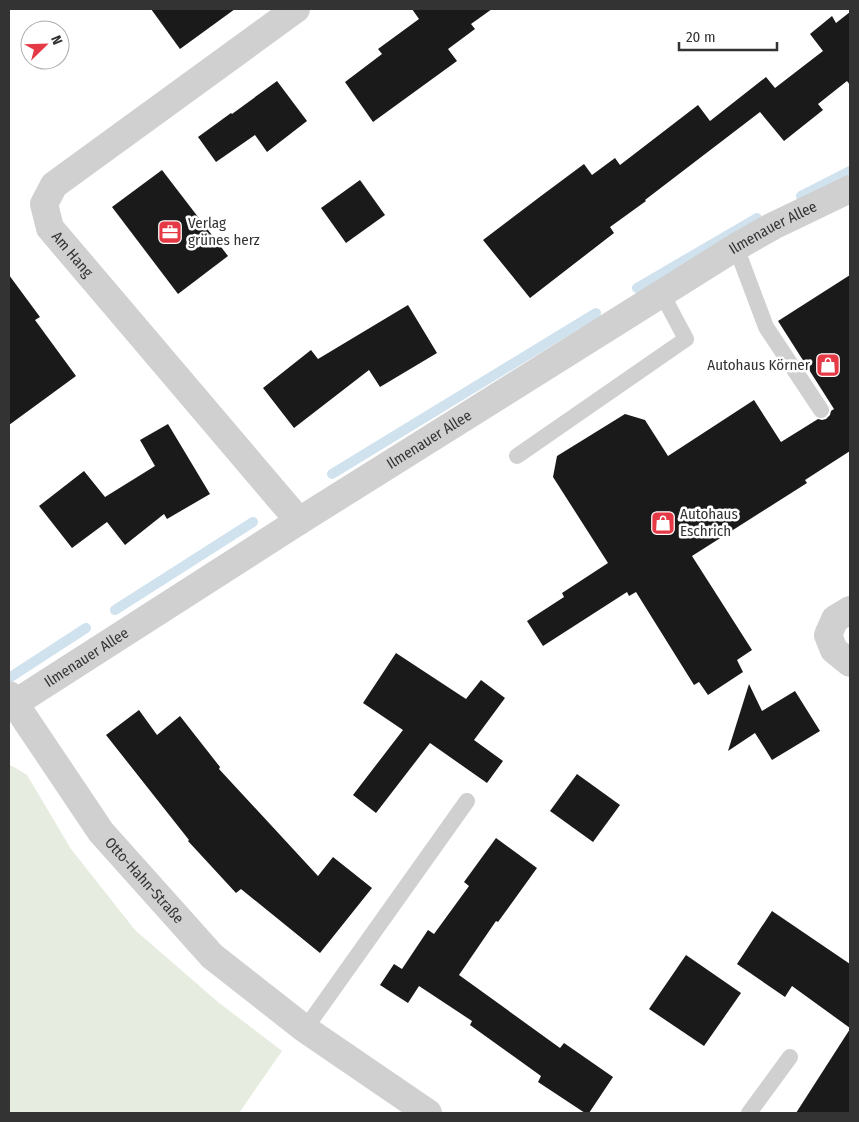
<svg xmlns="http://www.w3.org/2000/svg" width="859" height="1122" font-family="'Fira Sans Condensed',sans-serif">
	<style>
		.green { fill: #e6ecdf }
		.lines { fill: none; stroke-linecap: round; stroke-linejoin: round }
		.stream { stroke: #cfe2ee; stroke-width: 10 }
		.building { fill: #1a1a1a }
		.service { stroke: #d0d0d0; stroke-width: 16 }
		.minor { stroke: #d0d0d0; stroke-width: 28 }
		.tertiary { stroke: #d0d0d0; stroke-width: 28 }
		.labels { text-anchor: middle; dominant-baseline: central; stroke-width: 5; stroke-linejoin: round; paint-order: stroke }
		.poi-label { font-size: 15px; fill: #333; stroke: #fff; text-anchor: start }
		.street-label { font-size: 15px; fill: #333; stroke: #fff }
	</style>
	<rect width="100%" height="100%" fill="#fff"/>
	<path class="green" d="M 9,765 L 14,767 L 27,775 L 71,849 L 135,930 L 218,1002 L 282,1051 L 239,1113 L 11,1113 L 9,1112 Z"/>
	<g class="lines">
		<g class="stream">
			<path d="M 801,196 L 850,171"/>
			<path d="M 637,288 L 757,218"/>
			<path d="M 332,474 L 596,313"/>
			<path d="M 115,610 L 253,522"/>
			<path d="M 9,678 L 86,628"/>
		</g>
	</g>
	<g class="building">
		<path d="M 151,9 L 235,9 L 180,49 Z"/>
		<path d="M 412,9 L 492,9 L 471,24 L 475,29 L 448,49 L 457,61 L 373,122 L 345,82 L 382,54 L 378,49 L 419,19 Z"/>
		<path d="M 850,12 L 850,85 L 847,81 L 818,104 L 823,110 L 784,141 L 760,112 L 645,200 L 646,201 L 610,227 L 614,233 L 530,298 L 483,240 L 541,196 L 584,164 L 592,175 L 615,158 L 620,165 L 698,105 L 710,121 L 766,77 L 775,88 L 823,51 L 810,34 L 832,16 L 836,23 Z"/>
		<path d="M 277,81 L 307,121 L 267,152 L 255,135 L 216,162 L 198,137 L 231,113 L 232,114 Z"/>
		<path d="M 162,170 L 228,256 L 178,294 L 112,207 Z"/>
		<path d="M 360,180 L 385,215 L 346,243 L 321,208 Z"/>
		<path d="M 9,275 L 40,317 L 35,320 L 76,376 L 9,425 Z"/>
		<path d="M 850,275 L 850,451 L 805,480 L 807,483 L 692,556 L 752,650 L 737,660 L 743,672 L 708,695 L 699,682 L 694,685 L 636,592 L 629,596 L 627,592 L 543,646 L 527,621 L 564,597 L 562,593 L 608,563 L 553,477 L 557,456 L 625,414 L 645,420 L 668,456 L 754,400 L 781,442 L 818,419 L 822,420 L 826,419 L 830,415 L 831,411 L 834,409 L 778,321 Z"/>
		<path d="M 408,305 L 437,353 L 380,387 L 369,370 L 294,428 L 263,388 L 311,350 L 318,359 Z"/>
		<path d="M 168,424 L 210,494 L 167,519 L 164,514 L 125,545 L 107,522 L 72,548 L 39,506 L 84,471 L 105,497 L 155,466 L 140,440 Z"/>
		<path d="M 396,653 L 466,699 L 481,680 L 505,698 L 474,740 L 503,761 L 487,783 L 430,743 L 376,813 L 353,795 L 403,730 L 363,703 Z"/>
		<path d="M 749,684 L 762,711 L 795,691 L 820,731 L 772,760 L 755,733 L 728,751 Z"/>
		<path d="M 139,710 L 157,735 L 180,716 L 220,767 L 219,769 L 318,876 L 333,857 L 372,888 L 320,953 L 241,889 L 236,893 L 188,841 L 189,840 L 106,735 Z"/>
		<path d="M 577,774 L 620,805 L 593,842 L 550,811 Z"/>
		<path d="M 496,838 L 537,868 L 498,922 L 496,921 L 459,975 L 560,1048 L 564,1043 L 613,1077 L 589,1113 L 585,1113 L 538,1082 L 541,1076 L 470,1025 L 472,1021 L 419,986 L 408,1003 L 380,985 L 394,964 L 402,969 L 428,930 L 434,934 L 469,886 L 464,882 Z"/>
		<path d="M 772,911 L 850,964 L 850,1028 L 792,986 L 785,997 L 737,964 Z"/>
		<path d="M 686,955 L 741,993 L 704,1046 L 649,1009 Z"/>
		<path d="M 850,1029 L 850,1113 L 796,1113 Z"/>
	</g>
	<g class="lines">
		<g class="service">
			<path d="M 736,247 L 766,327 L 821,410"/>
			<path d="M 517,456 L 686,339 L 662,294"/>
			<path d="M 305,1029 L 467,801"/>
			<path d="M 749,1113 L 790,1057"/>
		</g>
		<g class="minor">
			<path id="s1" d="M 296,9 L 54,185 L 44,204 L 50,228 L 299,521"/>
			<path d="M 850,610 L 835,619 L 828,635 L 834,650 L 850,663"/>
			<path id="s2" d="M 9,695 L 101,832 L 212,956 L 305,1029 L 428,1113"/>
		</g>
		<path class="tertiary" id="s3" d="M 9,707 L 299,521 L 736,247 L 773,226 L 850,189"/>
	</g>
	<defs>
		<g id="office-square" transform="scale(1.25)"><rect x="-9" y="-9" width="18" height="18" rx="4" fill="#e63946" stroke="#fff"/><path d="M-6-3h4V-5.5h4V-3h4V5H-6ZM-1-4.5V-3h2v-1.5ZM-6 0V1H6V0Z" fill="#fff"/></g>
		<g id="shop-square" transform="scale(1.25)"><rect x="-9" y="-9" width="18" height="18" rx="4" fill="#e63946" stroke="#fff"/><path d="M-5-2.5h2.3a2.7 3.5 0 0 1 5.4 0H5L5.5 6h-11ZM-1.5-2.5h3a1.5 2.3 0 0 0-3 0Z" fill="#fff"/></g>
	</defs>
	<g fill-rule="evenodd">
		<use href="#office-square" x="170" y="232"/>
		<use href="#shop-square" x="828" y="365"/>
		<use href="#shop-square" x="663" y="523"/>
	</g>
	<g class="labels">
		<g class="poi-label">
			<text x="188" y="223">Verlag<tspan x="188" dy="17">grünes herz</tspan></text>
			<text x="810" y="365" text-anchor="end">Autohaus Körner</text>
			<text x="680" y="514">Autohaus<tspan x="680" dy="17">Eschrich</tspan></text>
		</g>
		<g class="street-label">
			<text stroke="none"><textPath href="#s3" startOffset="902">Ilmenauer Allee</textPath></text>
			<text stroke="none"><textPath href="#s1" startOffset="380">Am Hang</textPath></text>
			<text stroke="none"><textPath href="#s3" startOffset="498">Ilmenauer Allee</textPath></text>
			<text stroke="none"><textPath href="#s3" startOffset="92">Ilmenauer Allee</textPath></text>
			<text stroke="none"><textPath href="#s2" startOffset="230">Otto-Hahn-Straße</textPath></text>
		</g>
	</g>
	<rect width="859" height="1122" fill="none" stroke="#333333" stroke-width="20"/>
	<g transform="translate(45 45) rotate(67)"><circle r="24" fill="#ffffff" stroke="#adadad"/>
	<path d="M0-4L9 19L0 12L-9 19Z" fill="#e63946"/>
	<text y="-8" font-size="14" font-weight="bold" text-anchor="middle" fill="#333333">N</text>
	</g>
	<path d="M679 42v8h98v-8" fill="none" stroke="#333333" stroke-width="2.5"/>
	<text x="686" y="42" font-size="15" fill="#333333" stroke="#ffffff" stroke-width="4" paint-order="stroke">20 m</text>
</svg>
